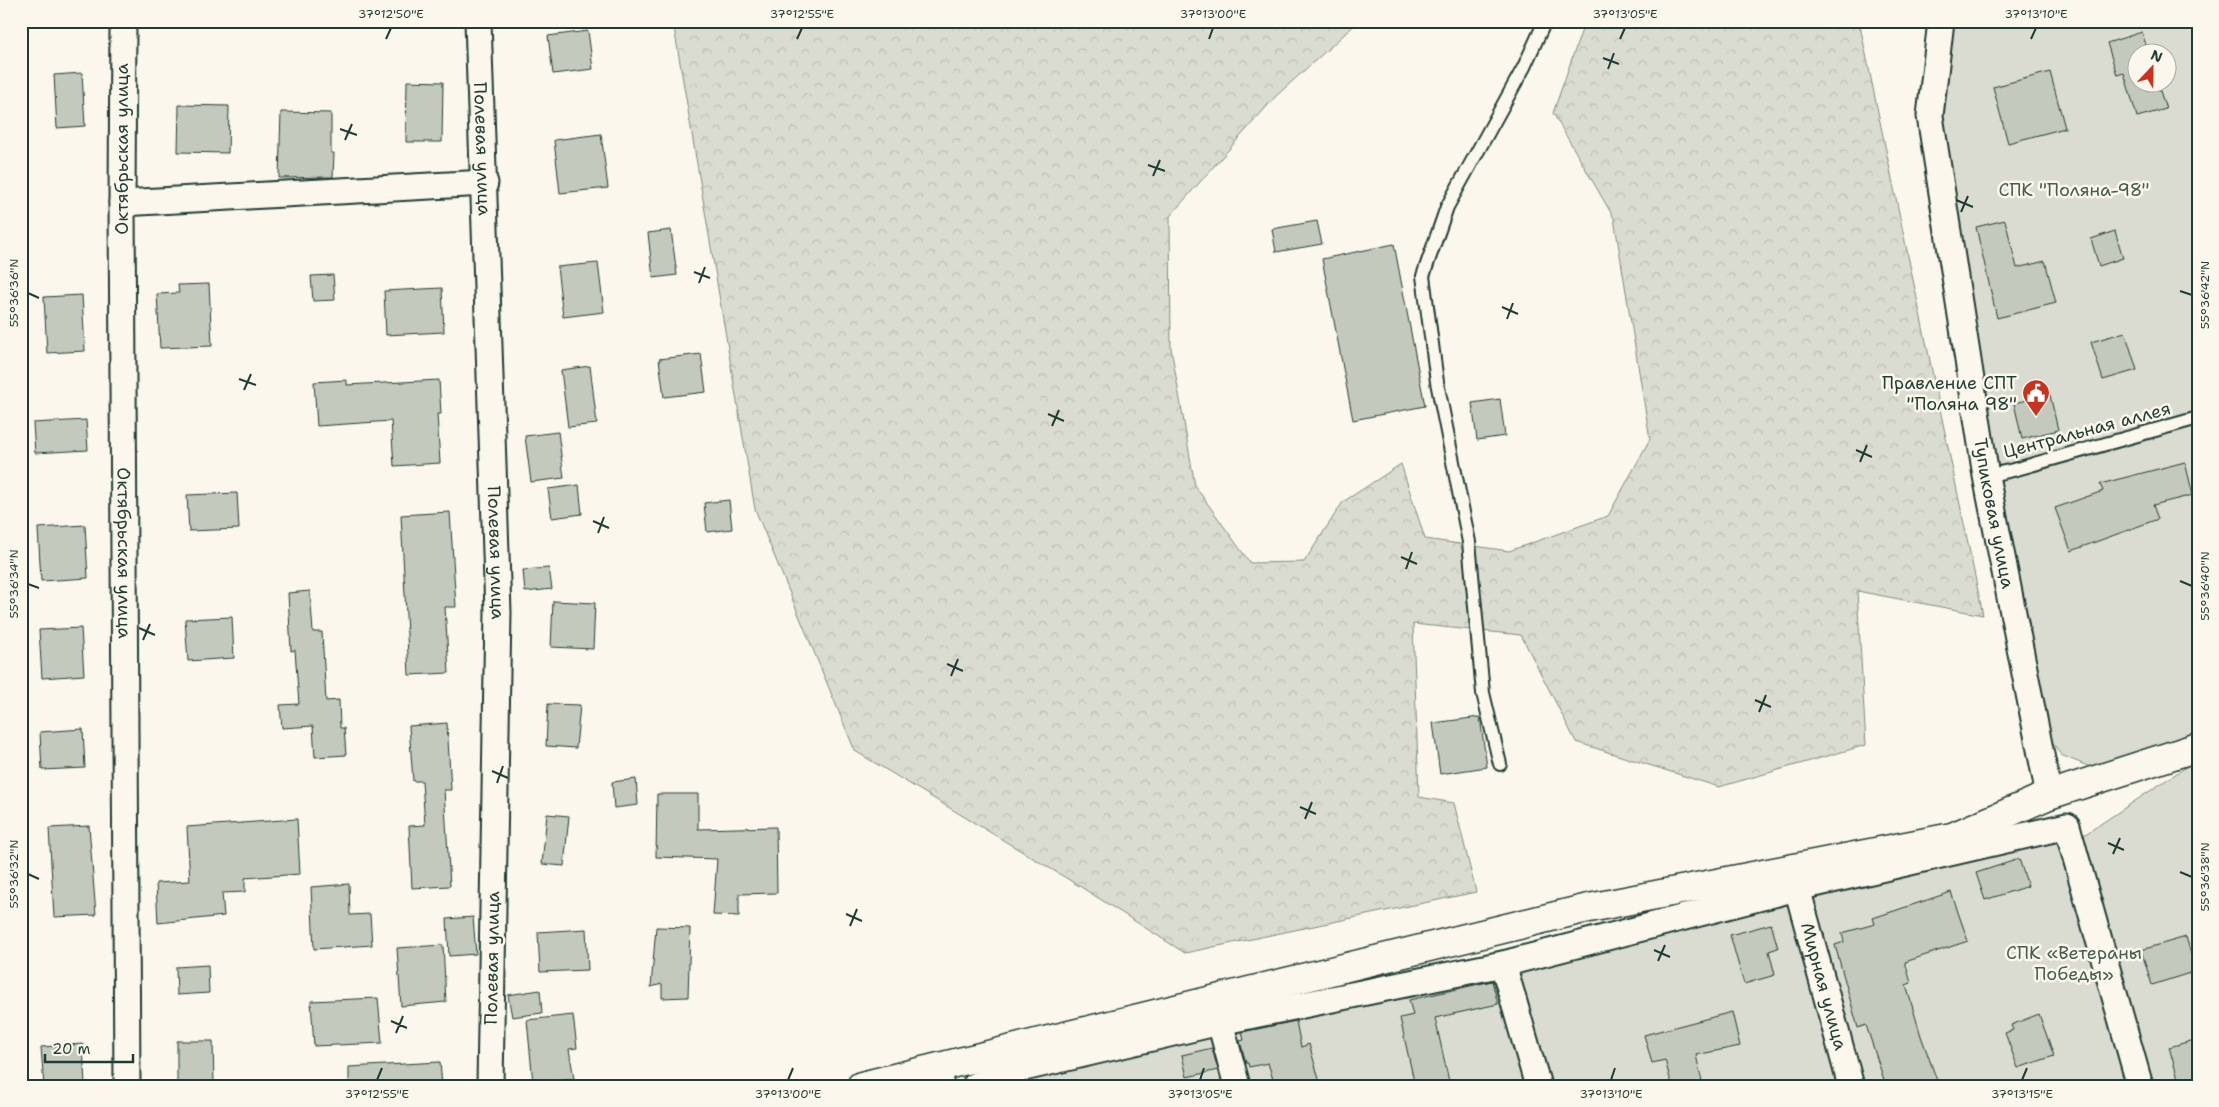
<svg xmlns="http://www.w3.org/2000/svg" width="2219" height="1107" font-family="'Shantell Sans',sans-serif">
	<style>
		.forest { fill: url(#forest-crowns); stroke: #7d8c82 }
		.garden { fill: #dbdcd1; stroke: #7d8c82; fill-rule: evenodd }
		.building { fill: #c4c9be; stroke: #1f3d34 }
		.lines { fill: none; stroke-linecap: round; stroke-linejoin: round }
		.service-casing { stroke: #1f3d34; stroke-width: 16 }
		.minor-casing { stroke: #1f3d34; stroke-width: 29 }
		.tertiary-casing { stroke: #1f3d34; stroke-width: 31 }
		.service { stroke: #fbf7ec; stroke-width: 12 }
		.minor { stroke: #fbf7ec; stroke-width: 25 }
		.tertiary { stroke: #fbf7ec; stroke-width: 28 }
		.ticks { fill: none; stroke: #1f3d34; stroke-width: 2 }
		.labels { text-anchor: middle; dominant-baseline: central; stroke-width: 5; stroke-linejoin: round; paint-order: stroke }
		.street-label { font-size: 18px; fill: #1f3d34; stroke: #fbf7ec }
		.park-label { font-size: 18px; fill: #455d53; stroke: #fbf7ec }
		.poi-label { font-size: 18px; fill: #1f3d34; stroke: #fbf7ec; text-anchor: end }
		.neatline { fill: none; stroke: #1f3d34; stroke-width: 2 }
		.ticks-label { font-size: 12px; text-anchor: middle; fill: #1f3d34 }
	</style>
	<defs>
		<pattern id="forest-crowns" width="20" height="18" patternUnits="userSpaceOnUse" patternTransform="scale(1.25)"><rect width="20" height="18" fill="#dbdcd1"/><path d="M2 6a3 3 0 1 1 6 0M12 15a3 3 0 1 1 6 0" fill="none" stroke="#bcbeb4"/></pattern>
	</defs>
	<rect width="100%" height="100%" fill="#fbf7ec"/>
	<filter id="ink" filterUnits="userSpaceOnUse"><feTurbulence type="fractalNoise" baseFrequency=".02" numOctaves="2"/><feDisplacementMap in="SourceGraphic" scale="10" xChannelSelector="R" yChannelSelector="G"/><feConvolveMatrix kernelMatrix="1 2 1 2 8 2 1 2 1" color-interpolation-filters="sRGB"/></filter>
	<g filter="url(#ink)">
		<path class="forest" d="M 673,21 L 1359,21 L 1276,96 L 1170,216 L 1171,348 L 1195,486 L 1250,563 L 1304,562 L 1343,502 L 1401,464 L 1425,539 L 1509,551 L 1608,516 L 1650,439 L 1614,218 L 1553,113 L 1585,21 L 1859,21 L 1983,615 L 1857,591 L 1866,745 L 1719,787 L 1576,742 L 1521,635 L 1413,624 L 1419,797 L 1454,803 L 1476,892 L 1185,953 L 1081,887 L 855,751 L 755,509 Z"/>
		<g class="garden">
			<path d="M 1948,21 L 2198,21 L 2198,734 L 2090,767 L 2061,755 L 2051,740 L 1998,472 L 1940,149 ZM 2136,52 L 2166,52 L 2166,82 L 2136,82 Z"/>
			<path d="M 2198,759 L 2198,1086 L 941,1086 L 2084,835 Z"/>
		</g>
		<g class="building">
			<path d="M 588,31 L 593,69 L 553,74 L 548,36 Z"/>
			<path d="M 2142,32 L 2148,52 L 2136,52 L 2136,82 L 2157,82 L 2166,109 L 2137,117 L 2124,73 L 2117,75 L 2107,43 Z"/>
			<path d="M 2050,72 L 2065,128 L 2008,143 L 1993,87 Z"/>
			<path d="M 82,73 L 85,126 L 57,128 L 54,75 Z"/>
			<path d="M 407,81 L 443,82 L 442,142 L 406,142 Z"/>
			<path d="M 179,105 L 229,106 L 228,153 L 178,152 Z"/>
			<path d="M 281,112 L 331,113 L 331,153 L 334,153 L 333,177 L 279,178 Z"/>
			<path d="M 601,134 L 608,188 L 560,193 L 554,140 Z"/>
			<path d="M 2005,220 L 2017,268 L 2045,261 L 2056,303 L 1997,318 L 1976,227 Z"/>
			<path d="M 1317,221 L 1322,244 L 1276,252 L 1272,229 Z"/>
			<path d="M 671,230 L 677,275 L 653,278 L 648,233 Z"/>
			<path d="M 2115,231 L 2123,258 L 2099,266 L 2091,239 Z"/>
			<path d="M 1394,244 L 1425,406 L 1353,420 L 1322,259 Z"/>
			<path d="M 598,263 L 604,312 L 563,317 L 557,267 Z"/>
			<path d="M 333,275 L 335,300 L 313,301 L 311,276 Z"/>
			<path d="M 209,284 L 212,346 L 160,348 L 157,294 L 179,293 L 178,285 Z"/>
			<path d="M 442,288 L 444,332 L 386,335 L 384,291 Z"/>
			<path d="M 82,295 L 85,351 L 47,353 L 44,297 Z"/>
			<path d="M 2125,332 L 2137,370 L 2103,380 L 2091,342 Z"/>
			<path d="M 701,354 L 706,392 L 664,397 L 659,359 Z"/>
			<path d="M 590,366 L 597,424 L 568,427 L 561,370 Z"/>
			<path d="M 347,380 L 347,385 L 439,380 L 441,414 L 437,414 L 440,463 L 394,466 L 391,421 L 317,426 L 314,382 Z"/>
			<path d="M 2050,395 L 2058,430 L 2022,439 L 2014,403 Z"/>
			<path d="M 1500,399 L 1505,436 L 1477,440 L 1472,403 Z"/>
			<path d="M 86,420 L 88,450 L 35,453 L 33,423 Z"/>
			<path d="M 558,432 L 564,478 L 531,482 L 525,436 Z"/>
			<path d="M 2185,462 L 2193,495 L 2153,505 L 2158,519 L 2071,551 L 2055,508 L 2103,491 L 2100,484 Z"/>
			<path d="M 579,485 L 582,514 L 552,518 L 548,489 Z"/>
			<path d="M 237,493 L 239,529 L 189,531 L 187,495 Z"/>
			<path d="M 729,500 L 732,529 L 707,532 L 704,503 Z"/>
			<path d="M 450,512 L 456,607 L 445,607 L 449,673 L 409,675 L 401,515 Z"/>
			<path d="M 85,525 L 88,578 L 41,581 L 38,528 Z"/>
			<path d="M 549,568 L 552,589 L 525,592 L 523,570 Z"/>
			<path d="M 310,591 L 313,632 L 322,632 L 326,701 L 339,700 L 340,728 L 344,728 L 346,755 L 315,757 L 313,726 L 282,728 L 280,705 L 299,704 L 295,650 L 291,651 L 288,593 Z"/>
			<path d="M 553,601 L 595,603 L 593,649 L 551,647 Z"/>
			<path d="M 232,617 L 234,658 L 188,661 L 185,619 Z"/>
			<path d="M 81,628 L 84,675 L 42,678 L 39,630 Z"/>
			<path d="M 548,704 L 580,705 L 576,748 L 546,746 Z"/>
			<path d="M 1480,717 L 1487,767 L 1440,774 L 1433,723 Z"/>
			<path d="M 447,723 L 451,790 L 444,790 L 450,886 L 412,888 L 409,826 L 425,825 L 422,781 L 413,781 L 409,726 Z"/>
			<path d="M 83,729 L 85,768 L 42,770 L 40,732 Z"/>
			<path d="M 636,779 L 638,805 L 614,808 L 612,782 Z"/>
			<path d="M 657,794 L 698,794 L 698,829 L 776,827 L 777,893 L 739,894 L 739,916 L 713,915 L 717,859 L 656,857 Z"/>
			<path d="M 547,814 L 569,816 L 564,866 L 542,864 Z"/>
			<path d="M 297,819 L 300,874 L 245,878 L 245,892 L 222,893 L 224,916 L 158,923 L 156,883 L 190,881 L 187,827 Z"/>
			<path d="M 89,826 L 96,915 L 54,917 L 49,828 Z"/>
			<path d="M 2019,859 L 2028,886 L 1985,900 L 1976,873 Z"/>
			<path d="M 349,884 L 350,915 L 370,914 L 372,945 L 314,949 L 311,887 Z"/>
			<path d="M 1951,892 L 1968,941 L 1905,962 L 1911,983 L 1906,985 L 1921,1036 L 1939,1086 L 1886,1086 L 1866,1025 L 1858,1028 L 1835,945 L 1844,942 L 1842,933 L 1875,924 L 1873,918 Z"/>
			<path d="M 473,917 L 476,954 L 449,956 L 447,919 Z"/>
			<path d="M 1771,924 L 1778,948 L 1769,951 L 1775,975 L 1744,984 L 1730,935 Z"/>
			<path d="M 656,927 L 690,928 L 688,997 L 662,998 L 662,984 L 651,987 Z"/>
			<path d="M 586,929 L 588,970 L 540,972 L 538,932 Z"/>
			<path d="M 2186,937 L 2196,971 L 2152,985 L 2141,950 Z"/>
			<path d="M 443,945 L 446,1002 L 401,1006 L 397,948 Z"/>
			<path d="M 208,965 L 209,993 L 177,995 L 176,967 Z"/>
			<path d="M 1492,981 L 1498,1004 L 1435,1018 L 1450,1086 L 1415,1086 L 1400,1018 L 1413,1015 L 1409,1000 Z"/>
			<path d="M 540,990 L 542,1013 L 512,1017 L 508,995 Z"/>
			<path d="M 378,998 L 382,1043 L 314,1046 L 311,1001 Z"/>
			<path d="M 1732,1012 L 1740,1046 L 1696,1055 L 1703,1086 L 1672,1086 L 1665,1060 L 1652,1063 L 1644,1035 Z"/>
			<path d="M 2039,1014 L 2054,1056 L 2018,1068 L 2005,1033 L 2013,1030 L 2011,1025 Z"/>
			<path d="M 573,1015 L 577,1048 L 569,1049 L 574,1079 L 533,1083 L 527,1020 Z"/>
			<path d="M 1296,1021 L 1301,1047 L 1309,1044 L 1321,1086 L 1275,1086 L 1268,1063 L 1249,1067 L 1248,1063 L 1246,1063 L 1240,1041 L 1244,1040 L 1242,1032 Z"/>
			<path d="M 2198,1039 L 2198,1086 L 2180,1086 L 2169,1047 Z"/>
			<path d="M 177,1041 L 213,1041 L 214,1086 L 177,1086 Z"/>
			<path d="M 83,1044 L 85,1086 L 44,1086 L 41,1047 Z"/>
			<path d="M 1212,1048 L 1218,1070 L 1187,1077 L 1182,1055 Z"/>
			<path d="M 440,1062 L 442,1086 L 349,1086 L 349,1067 Z"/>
		</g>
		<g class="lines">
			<g class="service-casing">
				<g id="service">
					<path d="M 1986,476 L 2013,470 L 2198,418"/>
					<path d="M 1500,764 L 1483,693 L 1469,542 L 1437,382 L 1423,276 L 1447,207 L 1524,67 L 1545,21"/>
				</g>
			</g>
			<g class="minor-casing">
				<g id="minor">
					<path id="s1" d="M 123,21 L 122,203 L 127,1086"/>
					<path id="s2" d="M 478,21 L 498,612 L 490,1086"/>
					<path id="s3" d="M 1941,21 L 1930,116 L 1986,476 L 2049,795"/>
					<path d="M 122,203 L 485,183"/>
					<path id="s4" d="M 1797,888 L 1851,1086"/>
					<path d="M 1503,964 L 1538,1086"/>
					<path d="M 1220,1022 L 1237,1086"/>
					<path d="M 937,1067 L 941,1086"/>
					<path d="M 975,1086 L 1007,1072 L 1220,1022 L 1503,964 L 1797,888 L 2067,826 L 2140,1086"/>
				</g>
			</g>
			<g class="tertiary-casing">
				<path id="tertiary" d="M 861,1086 L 1584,909 L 1952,837 L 2049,795 L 2198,747"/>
			</g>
			<use href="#service" class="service"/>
			<use href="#minor" class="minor"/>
			<use href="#tertiary" class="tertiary"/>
		</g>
	</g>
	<path class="ticks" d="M 386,39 L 391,28M 797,39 L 802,28M 1209,39 L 1213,28M 1620,39 L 1625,28M 2031,39 L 2036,28M 1603,58 L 1619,64M 1608,69 L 1614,53M 340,129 L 357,135M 345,140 L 352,124M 1148,165 L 1165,171M 1153,176 L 1160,160M 1956,200 L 1973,207M 1961,212 L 1968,196M 694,272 L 710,278M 699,283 L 705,267M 2180,291 L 2192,295M 28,293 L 39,298M 1502,307 L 1518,314M 1507,319 L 1513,303M 239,379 L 256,385M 244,390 L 251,374M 1048,414 L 1064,421M 1052,426 L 1059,410M 1856,450 L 1872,457M 1860,462 L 1867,445M 593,521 L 609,528M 598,533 L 604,517M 1401,557 L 1417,564M 1406,569 L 1412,552M 2180,581 L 2192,586M 28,584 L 39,588M 139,628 L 155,635M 143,640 L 150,624M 947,664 L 963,671M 951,676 L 958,659M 1755,700 L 1771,707M 1759,712 L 1766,695M 492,771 L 508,778M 497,783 L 503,766M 1300,807 L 1316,814M 1305,819 L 1312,802M 2108,843 L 2124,850M 2113,854 L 2120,838M 2180,872 L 2192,877M 28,874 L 39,879M 846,914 L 862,921M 850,926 L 857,909M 1654,950 L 1670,957M 1658,961 L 1665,945M 391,1021 L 407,1028M 396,1033 L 403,1016M 377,1080 L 382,1068M 788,1080 L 793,1068M 1200,1080 L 1204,1068M 1611,1080 L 1615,1068M 2022,1080 L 2027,1068"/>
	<defs>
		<g id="civic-pin" transform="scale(1.4375)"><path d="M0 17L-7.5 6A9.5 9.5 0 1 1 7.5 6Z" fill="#c8321e" stroke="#fbf7ec"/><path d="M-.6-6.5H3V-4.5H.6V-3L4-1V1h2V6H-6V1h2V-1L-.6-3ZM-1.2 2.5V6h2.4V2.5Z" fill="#fff"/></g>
	</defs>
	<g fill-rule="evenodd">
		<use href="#civic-pin" x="2036" y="393"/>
	</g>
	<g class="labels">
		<g class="street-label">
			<text transform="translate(122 149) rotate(-90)">Октябрьская улица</text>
			<text stroke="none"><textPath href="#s2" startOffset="128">Полевая улица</textPath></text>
			<text transform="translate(2087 430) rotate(-15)">Центральная аллея</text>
			<text stroke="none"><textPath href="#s3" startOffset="498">Тупиковая улица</textPath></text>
			<text stroke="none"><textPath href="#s2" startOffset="532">Полевая улица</textPath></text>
			<text stroke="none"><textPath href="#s1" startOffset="532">Октябрьская улица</textPath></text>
			<text transform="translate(492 958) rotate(-89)">Полевая улица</text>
			<text stroke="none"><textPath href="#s4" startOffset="102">Мирная улица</textPath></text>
		</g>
		<g class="park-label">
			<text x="2074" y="190">СПК "Поляна-98"</text>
			<text x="2074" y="953">СПК «Ветераны<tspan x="2074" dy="21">Победы»</tspan></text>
		</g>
		<g class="poi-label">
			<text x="2017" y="383">Правление СПТ<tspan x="2017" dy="21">"Поляна 98"</tspan></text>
		</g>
	</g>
	<rect width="2219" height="1107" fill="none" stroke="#fbf7ec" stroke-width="55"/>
	<g transform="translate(2152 68) rotate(22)"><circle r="24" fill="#fbf7ec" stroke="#a3ada2"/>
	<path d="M0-4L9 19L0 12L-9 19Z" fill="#c8321e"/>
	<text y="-8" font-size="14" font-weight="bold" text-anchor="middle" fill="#1f3d34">N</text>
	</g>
	<path d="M45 1054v8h88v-8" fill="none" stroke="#1f3d34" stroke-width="2.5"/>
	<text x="52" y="1054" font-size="15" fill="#1f3d34" stroke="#fbf7ec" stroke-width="4" paint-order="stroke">20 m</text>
	<rect x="28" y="28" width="2164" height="1052" class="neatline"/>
	<g class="ticks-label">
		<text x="391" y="18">37°12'50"E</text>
		<text x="802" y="18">37°12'55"E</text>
		<text x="1213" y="18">37°13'00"E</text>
		<text x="1625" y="18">37°13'05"E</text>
		<text x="2036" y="18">37°13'10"E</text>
		<text transform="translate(14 293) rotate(-90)" y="4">55°36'36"N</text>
		<text transform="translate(2205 295) rotate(-90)" y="4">55°36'42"N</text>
		<text transform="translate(14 584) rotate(-90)" y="4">55°36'34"N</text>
		<text transform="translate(2205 586) rotate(-90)" y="4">55°36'40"N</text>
		<text transform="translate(14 874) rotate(-90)" y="4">55°36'32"N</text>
		<text transform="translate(2205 877) rotate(-90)" y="4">55°36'38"N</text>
		<text x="377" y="1098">37°12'55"E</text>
		<text x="788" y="1098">37°13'00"E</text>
		<text x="1200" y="1098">37°13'05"E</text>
		<text x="1611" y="1098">37°13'10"E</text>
		<text x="2022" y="1098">37°13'15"E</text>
	</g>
</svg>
